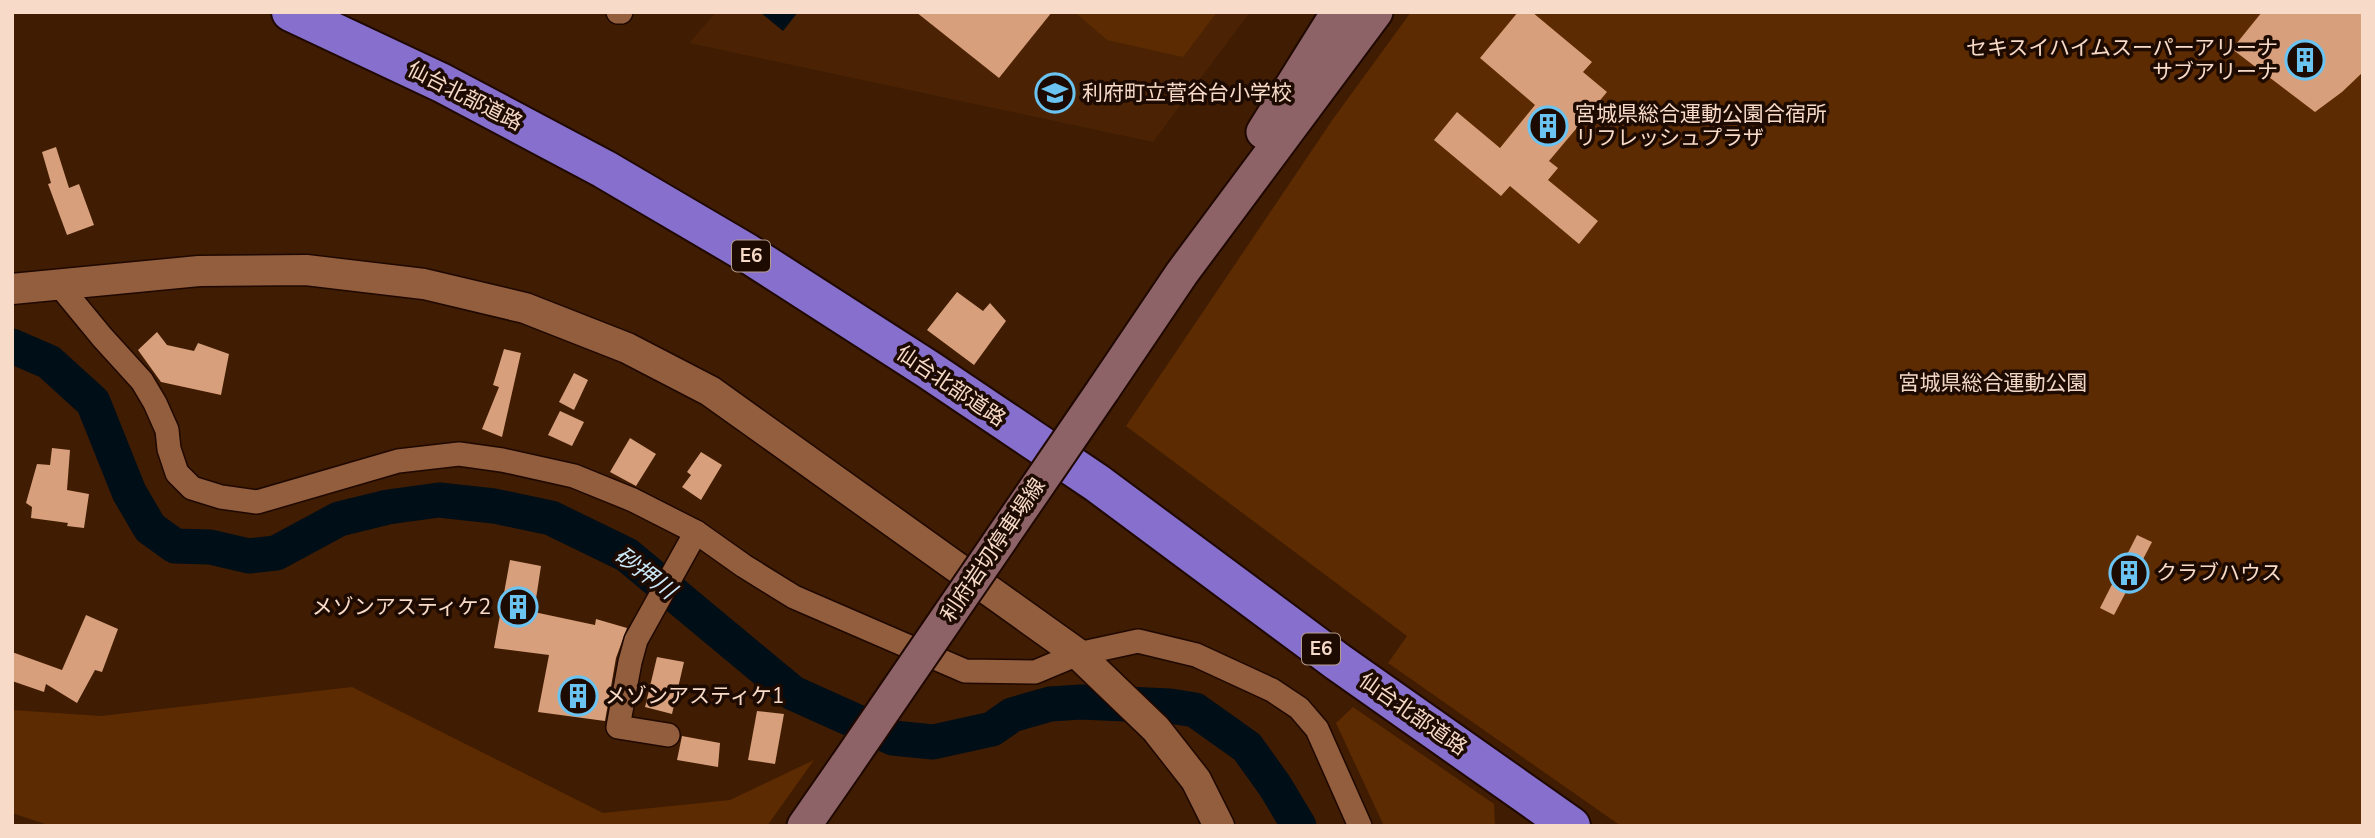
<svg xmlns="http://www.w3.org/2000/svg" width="2375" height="838" font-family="'Nunito Sans','Noto Sans JP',sans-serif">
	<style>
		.built { fill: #4b2304 }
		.green { fill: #5d2b01 }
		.water { fill: #000e18 }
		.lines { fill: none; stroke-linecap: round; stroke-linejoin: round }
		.river { stroke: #000e18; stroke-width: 35 }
		.building { fill: #d79f7c }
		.minor-casing { stroke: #1f0800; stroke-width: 26 }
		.tertiary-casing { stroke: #1f0800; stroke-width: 33 }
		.secondary-casing { stroke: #1f0800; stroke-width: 37 }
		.motorway-casing { stroke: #1f0800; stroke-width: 42 }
		.minor { stroke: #925e3d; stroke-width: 23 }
		.tertiary { stroke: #925e3d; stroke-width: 30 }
		.secondary { stroke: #8e6368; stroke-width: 33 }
		.motorway { stroke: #866fcd; stroke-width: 38 }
		.secondary-bridge-casing { stroke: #1f0800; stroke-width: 37; stroke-linecap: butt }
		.secondary-bridge { stroke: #8e6368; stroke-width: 33 }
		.labels { text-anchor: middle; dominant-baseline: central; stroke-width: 7; stroke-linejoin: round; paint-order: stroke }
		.shield { fill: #1d0a01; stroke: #b69c8c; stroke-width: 2 }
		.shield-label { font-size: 19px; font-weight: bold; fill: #f7dac8 }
		.poi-label { font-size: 21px; fill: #f7dac8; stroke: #1d0a01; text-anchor: start }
		.street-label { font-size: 21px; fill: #f7dac8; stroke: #1d0a01 }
		.park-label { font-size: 21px; fill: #f2d7c6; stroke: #1d0a01 }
		.water-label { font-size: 23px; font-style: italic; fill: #cbe8f9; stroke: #1d0a01 }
	</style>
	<rect width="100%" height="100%" fill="#3f1c02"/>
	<path class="built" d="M 716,12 L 1250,12 L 1153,142 L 689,43 Z"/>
	<g class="green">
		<path d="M 1075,12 L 1217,12 L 1183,57 L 1107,40 Z"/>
		<path d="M 1411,12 L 2363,12 L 2363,826 L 1621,826 L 1388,663 L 1407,636 L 1126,426 L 1333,119 Z"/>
		<path d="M 352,687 L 603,813 L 730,800 L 814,760 L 767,826 L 51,826 L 12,813 L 12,710 L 101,716 Z"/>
		<path d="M 1353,707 L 1494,804 L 1495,826 L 1384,826 L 1336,723 Z"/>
	</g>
	<path class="water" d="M 760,12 L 798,12 L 783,31 Z"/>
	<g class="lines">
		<path class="river" d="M 12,346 L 49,362 L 93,402 L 129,492 L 150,528 L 175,546 L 210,547 L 249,556 L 276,553 L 339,519 L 388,507 L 439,500 L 494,506 L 551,518 L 627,555 L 793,693 L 893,738 L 933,742 L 992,729 L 1012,715 L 1050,704 L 1081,702 L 1170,706 L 1195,710 L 1247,747 L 1275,786 L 1299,826"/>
	</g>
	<g class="building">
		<path d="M 916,12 L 1052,12 L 999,78 Z"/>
		<path d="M 1518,12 L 1532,12 L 1592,62 L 1583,72 L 1607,92 L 1549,161 L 1558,168 L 1548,180 L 1598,221 L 1579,244 L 1510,186 L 1501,196 L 1434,140 L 1457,112 L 1500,148 L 1535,105 L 1480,58 Z"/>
		<path d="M 2262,12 L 2363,12 L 2363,72 L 2342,92 L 2315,112 L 2232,49 Z"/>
		<path d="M 56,147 L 69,188 L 79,184 L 94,225 L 67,235 L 48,184 L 51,183 L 42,152 Z"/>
		<path d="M 957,292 L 983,311 L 990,303 L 1006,321 L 974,365 L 927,330 Z"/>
		<path d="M 157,332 L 167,345 L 194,351 L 198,343 L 229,354 L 221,395 L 161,382 L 138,350 Z"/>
		<path d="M 504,349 L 521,353 L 502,437 L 482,429 L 499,387 L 493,385 Z"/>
		<path d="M 574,373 L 588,380 L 574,410 L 559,402 Z"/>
		<path d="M 560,411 L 584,422 L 572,446 L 548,435 Z"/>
		<path d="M 630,438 L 656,454 L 636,486 L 610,472 Z"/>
		<path d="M 52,448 L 70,450 L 67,490 L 89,494 L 84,528 L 67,526 L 68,523 L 31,518 L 32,507 L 26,503 L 37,464 L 50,465 Z"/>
		<path d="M 701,452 L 722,465 L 701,500 L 682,487 L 691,475 L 687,472 Z"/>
		<path d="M 2137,535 L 2152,542 L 2114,615 L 2100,608 Z"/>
		<path d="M 510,560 L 541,566 L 534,612 L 595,625 L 596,619 L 627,628 L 616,658 L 605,721 L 538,712 L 549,655 L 494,648 Z"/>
		<path d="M 86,615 L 118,629 L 102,672 L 95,670 L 77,703 L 46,684 L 44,692 L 12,681 L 12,652 L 62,670 Z"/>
		<path d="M 657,657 L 684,662 L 672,714 L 645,707 Z"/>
		<path d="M 757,711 L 784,714 L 775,764 L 748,760 Z"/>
		<path d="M 682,736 L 720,743 L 718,767 L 677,760 Z"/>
	</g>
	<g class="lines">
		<g class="minor-casing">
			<g id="minor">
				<path d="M 618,12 L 621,12"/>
				<path d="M 60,286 L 102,337 L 142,381 L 155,403 L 167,430 L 169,449 L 177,473 L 192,488 L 221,497 L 257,502 L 398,461 L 459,454 L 502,460 L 574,476 L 633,500 L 696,532 L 744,566 L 794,597 L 965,671 L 1035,672 L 1078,654 L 1138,641 L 1196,655 L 1272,690 L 1299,708 L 1317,729 L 1360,826"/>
				<path d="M 668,735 L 618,727 L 630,662 L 636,640 L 696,532"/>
			</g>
		</g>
		<g class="tertiary-casing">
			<path id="tertiary" d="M 12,289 L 199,271 L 306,270 L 424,284 L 525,308 L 627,348 L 710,391 L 1078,654 L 1156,729 L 1196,780 L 1219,826"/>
		</g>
		<g class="secondary-casing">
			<g id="secondary">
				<path d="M 1263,132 L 1338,12"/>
				<path d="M 1103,390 L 1182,273 L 1376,12"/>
				<path d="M 804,826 L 847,764"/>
			</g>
		</g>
		<g class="motorway-casing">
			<path id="motorway" d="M 291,12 L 442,83 L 604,169 L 747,253 L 929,370 L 1097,483 L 1338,662 L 1571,826"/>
		</g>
		<use href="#minor" class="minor"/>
		<use href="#tertiary" class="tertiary"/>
		<use href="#secondary" class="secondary"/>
		<use href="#motorway" class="motorway"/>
		<g class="secondary-bridge-casing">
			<path id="secondary-bridge" d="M 847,764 L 1103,390"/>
		</g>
		<use href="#secondary-bridge" class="secondary-bridge"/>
	</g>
	<defs>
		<g id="building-ring" transform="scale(2.0125)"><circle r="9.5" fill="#1d0a01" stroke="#6ac3f1" stroke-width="1.5"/><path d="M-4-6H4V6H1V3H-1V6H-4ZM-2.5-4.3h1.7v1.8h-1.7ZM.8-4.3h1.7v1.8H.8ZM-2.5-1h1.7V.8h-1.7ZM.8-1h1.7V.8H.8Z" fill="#6ac3f1"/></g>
		<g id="school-ring" transform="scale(2.0125)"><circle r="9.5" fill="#1d0a01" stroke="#6ac3f1" stroke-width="1.5"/><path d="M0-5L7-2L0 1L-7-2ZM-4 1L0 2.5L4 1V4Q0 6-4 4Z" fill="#6ac3f1"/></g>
	</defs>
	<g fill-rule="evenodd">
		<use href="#building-ring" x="2305" y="60"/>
		<use href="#school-ring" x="1055" y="93"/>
		<use href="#building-ring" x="1548" y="126"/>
		<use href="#building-ring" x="2129" y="573"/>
		<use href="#building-ring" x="518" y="607"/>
		<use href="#building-ring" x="578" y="696"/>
	</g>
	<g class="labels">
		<g class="shield">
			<rect x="732" y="240.5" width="38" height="31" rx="5"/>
			<rect x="1302" y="633.5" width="38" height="31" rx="5"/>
		</g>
		<g class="shield-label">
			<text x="751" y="256">E6</text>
			<text x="1321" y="649">E6</text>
		</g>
		<g class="poi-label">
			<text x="2278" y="48" text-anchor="end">セキスイハイムスーパーアリーナ<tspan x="2278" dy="24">サブアリーナ</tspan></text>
			<text x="1082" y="93">利府町立菅谷台小学校</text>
			<text x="1575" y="114">宮城県総合運動公園合宿所<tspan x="1575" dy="24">リフレッシュプラザ</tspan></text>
			<text x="2156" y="573">クラブハウス</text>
			<text x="491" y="607" text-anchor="end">メゾンアスティケ2</text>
			<text x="605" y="696">メゾンアスティケ1</text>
		</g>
		<g class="street-label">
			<text transform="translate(465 96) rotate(27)">仙台北部道路</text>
			<text transform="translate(951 386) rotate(34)">仙台北部道路</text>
			<text transform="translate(993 550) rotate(-56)">利府岩切停車場線</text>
			<text transform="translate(1413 714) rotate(35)">仙台北部道路</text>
		</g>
		<g class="park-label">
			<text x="1993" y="383">宮城県総合運動公園</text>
		</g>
		<g class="water-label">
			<text transform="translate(645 573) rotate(37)">砂押川</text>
		</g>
	</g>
	<rect width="2375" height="838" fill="none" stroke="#f7dac8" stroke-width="28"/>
</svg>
